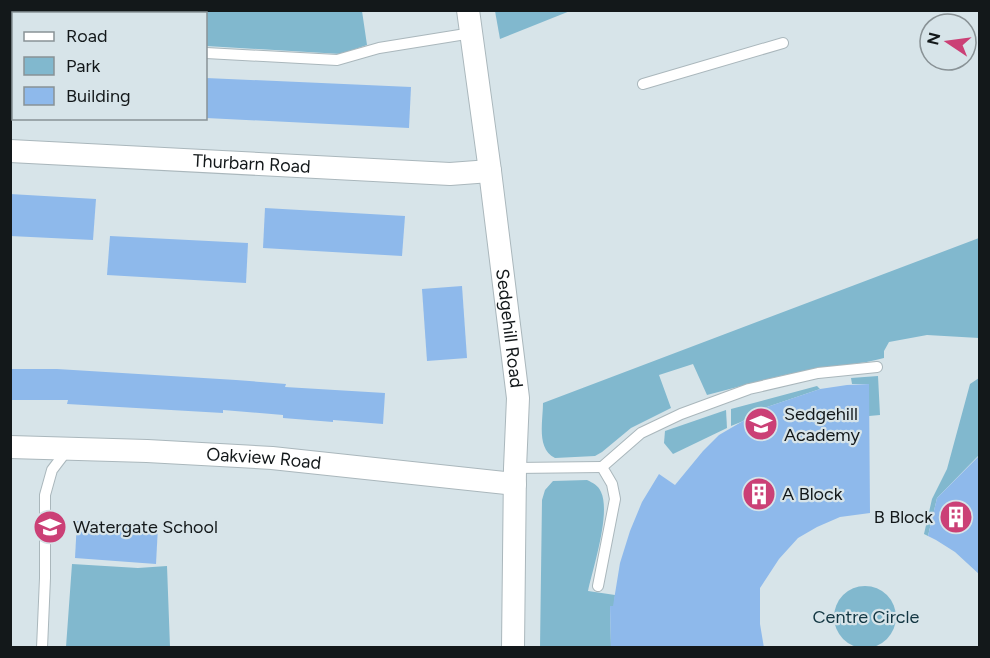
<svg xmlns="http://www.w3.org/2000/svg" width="990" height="658" font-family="Figtree,sans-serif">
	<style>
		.green { fill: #81b8ce }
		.building { fill: #8eb9eb }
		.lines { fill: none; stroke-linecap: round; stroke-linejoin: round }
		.lane-casing { stroke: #aab7bc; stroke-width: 12 }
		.street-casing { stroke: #aab7bc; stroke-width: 24 }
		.lane { stroke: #fff; stroke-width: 10 }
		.street { stroke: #fff; stroke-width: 22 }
		.labels { text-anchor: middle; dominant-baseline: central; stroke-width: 4.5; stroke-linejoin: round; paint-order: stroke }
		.street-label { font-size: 18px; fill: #13181a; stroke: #d7e4e9 }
		.poi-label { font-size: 18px; fill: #13181a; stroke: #d7e4e9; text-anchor: start }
		.park-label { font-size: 18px; fill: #123642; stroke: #d7e4e9 }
	</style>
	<rect width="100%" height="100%" fill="#d7e4e9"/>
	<g class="green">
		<path d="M 23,10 L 362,11 L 367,45 L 341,54 L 206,46 L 206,14 L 23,14 Z"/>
		<path d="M 495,11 L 495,10 L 570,11 L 500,39 Z"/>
		<path d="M 979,238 L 979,338 L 927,335 L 889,342 L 884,351 L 884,358 C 859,365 835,365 810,370 C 775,376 741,386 707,395 L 693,364 L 659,375 L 671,408 L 631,428 L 602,452 L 595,456 L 555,458 C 536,449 543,421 543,403 Z"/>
		<path d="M 878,376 L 880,415 L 869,416 L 869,384 L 852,384 L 851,378 Z"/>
		<path d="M 979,378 L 979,455 L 937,498 L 928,536 L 924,534 L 932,499 L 947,469 L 970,384 Z"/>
		<path d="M 817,386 L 820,389 L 767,407 L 741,422 L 731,426 L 731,409 Z"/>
		<path d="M 726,410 L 727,428 L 673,454 L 664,443 L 665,431 Z"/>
		<path d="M 587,480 C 593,483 598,485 601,492 C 611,513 593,568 588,591 L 615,595 L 614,606 L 610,606 L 611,647 L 540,648 L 542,500 L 545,490 L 553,481 Z"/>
		<path d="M 72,564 L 138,568 L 167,566 L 170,647 L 66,647 Z"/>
		<circle cx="865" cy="617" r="31"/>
	</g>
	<g class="building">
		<path d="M 206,78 L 411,87 L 409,128 L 206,118 Z"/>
		<path d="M 10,194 L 96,199 L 93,240 L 10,236 Z"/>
		<path d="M 265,208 L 405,216 L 402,256 L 263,248 Z"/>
		<path d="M 110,236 L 248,243 L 246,283 L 107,275 Z"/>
		<path d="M 462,286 L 467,358 L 427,361 L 422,289 Z"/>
		<path d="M 10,369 L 57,369 L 236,380 L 286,384 L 285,387 L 385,393 L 383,424 L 333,420 L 333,422 L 283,418 L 283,415 L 223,410 L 223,413 L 67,404 L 68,400 L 10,400 Z"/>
		<path d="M 869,384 L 870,513 L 840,517 L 817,527 L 798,538 L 779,559 L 760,588 L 760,624 L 764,648 L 611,648 L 610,606 L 613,606 L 620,563 L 630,531 L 642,502 L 659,474 L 675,485 L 703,451 L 719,435 L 767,407 L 820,389 L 847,385 Z"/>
		<path d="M 980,455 L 980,575 L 955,552 L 936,540 L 928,536 L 937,498 Z"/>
		<path d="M 77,521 L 158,526 L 156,564 L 75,558 Z"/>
	</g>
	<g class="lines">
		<g class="lane-casing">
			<g id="lane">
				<path d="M 10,14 L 11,10"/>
				<path d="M 10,27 L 14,31"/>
				<path d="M 206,53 L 337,60 L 379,48 L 472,33"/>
				<path d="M 643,84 L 783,43"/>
				<path d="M 515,468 L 602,467"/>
				<path d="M 598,586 L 615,499 L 612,484 L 602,467 L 641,433 L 681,414 L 749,389 L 818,373 L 877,367"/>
				<path d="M 42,648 L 45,578 L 45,495 L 52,470 L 68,449"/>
			</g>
		</g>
		<g class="street-casing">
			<g id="street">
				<path id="s1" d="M 468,10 L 490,171 L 518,398 L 515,468 L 513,648"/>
				<path id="s2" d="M 10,151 L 450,174 L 490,171"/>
				<path id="s3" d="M 10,447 L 147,451 L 272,458 L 515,484"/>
			</g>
		</g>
		<use href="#lane" class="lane"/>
		<use href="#street" class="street"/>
	</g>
	<defs>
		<g id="school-disc" transform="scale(1.725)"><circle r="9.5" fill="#cb4076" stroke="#d7e4e9"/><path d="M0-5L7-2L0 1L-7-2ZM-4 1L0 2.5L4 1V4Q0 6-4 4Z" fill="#fff"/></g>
		<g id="building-disc" transform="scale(1.725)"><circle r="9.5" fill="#cb4076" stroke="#d7e4e9"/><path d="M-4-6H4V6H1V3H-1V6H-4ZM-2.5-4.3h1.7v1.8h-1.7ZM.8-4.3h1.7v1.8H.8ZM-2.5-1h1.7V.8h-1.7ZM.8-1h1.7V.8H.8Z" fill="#fff"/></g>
	</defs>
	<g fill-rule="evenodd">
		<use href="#school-disc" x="761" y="424"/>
		<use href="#building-disc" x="759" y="494"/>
		<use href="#building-disc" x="956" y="517"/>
		<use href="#school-disc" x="50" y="527"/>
	</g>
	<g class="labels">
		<g class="street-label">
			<text stroke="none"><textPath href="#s2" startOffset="242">Thurbarn Road</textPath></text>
			<text stroke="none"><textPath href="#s1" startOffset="321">Sedgehill Road</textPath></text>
			<text stroke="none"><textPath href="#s3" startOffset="254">Oakview Road</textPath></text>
		</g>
		<g class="poi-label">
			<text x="784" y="414">Sedgehill<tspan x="784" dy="21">Academy</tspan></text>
			<text x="782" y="494">A Block</text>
			<text x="933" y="517" text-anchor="end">B Block</text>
			<text x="73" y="527">Watergate School</text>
		</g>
		<g class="park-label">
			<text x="866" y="617">Centre Circle</text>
		</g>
	</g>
	<rect width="990" height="658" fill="none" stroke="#13181a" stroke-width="24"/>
	<rect x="12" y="12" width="195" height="108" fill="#d7e4e9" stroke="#899296" stroke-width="1.5"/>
	<rect x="24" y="32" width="30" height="9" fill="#ffffff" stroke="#899296" stroke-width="1.5"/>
	<text x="66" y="42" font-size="18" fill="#13181a">Road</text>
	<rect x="24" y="57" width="30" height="18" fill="#81b8ce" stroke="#899296" stroke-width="1.5"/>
	<text x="66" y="72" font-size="18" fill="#13181a">Park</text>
	<rect x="24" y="87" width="30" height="18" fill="#8eb9eb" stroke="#899296" stroke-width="1.5"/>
	<text x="66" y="102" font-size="18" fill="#13181a">Building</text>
	<g transform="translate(948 42) rotate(283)"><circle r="28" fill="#d7e4e9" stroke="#899296" stroke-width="1.5"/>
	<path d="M0-4.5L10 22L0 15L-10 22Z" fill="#cb4076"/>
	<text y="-9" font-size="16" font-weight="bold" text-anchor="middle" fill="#13181a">N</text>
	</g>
</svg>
